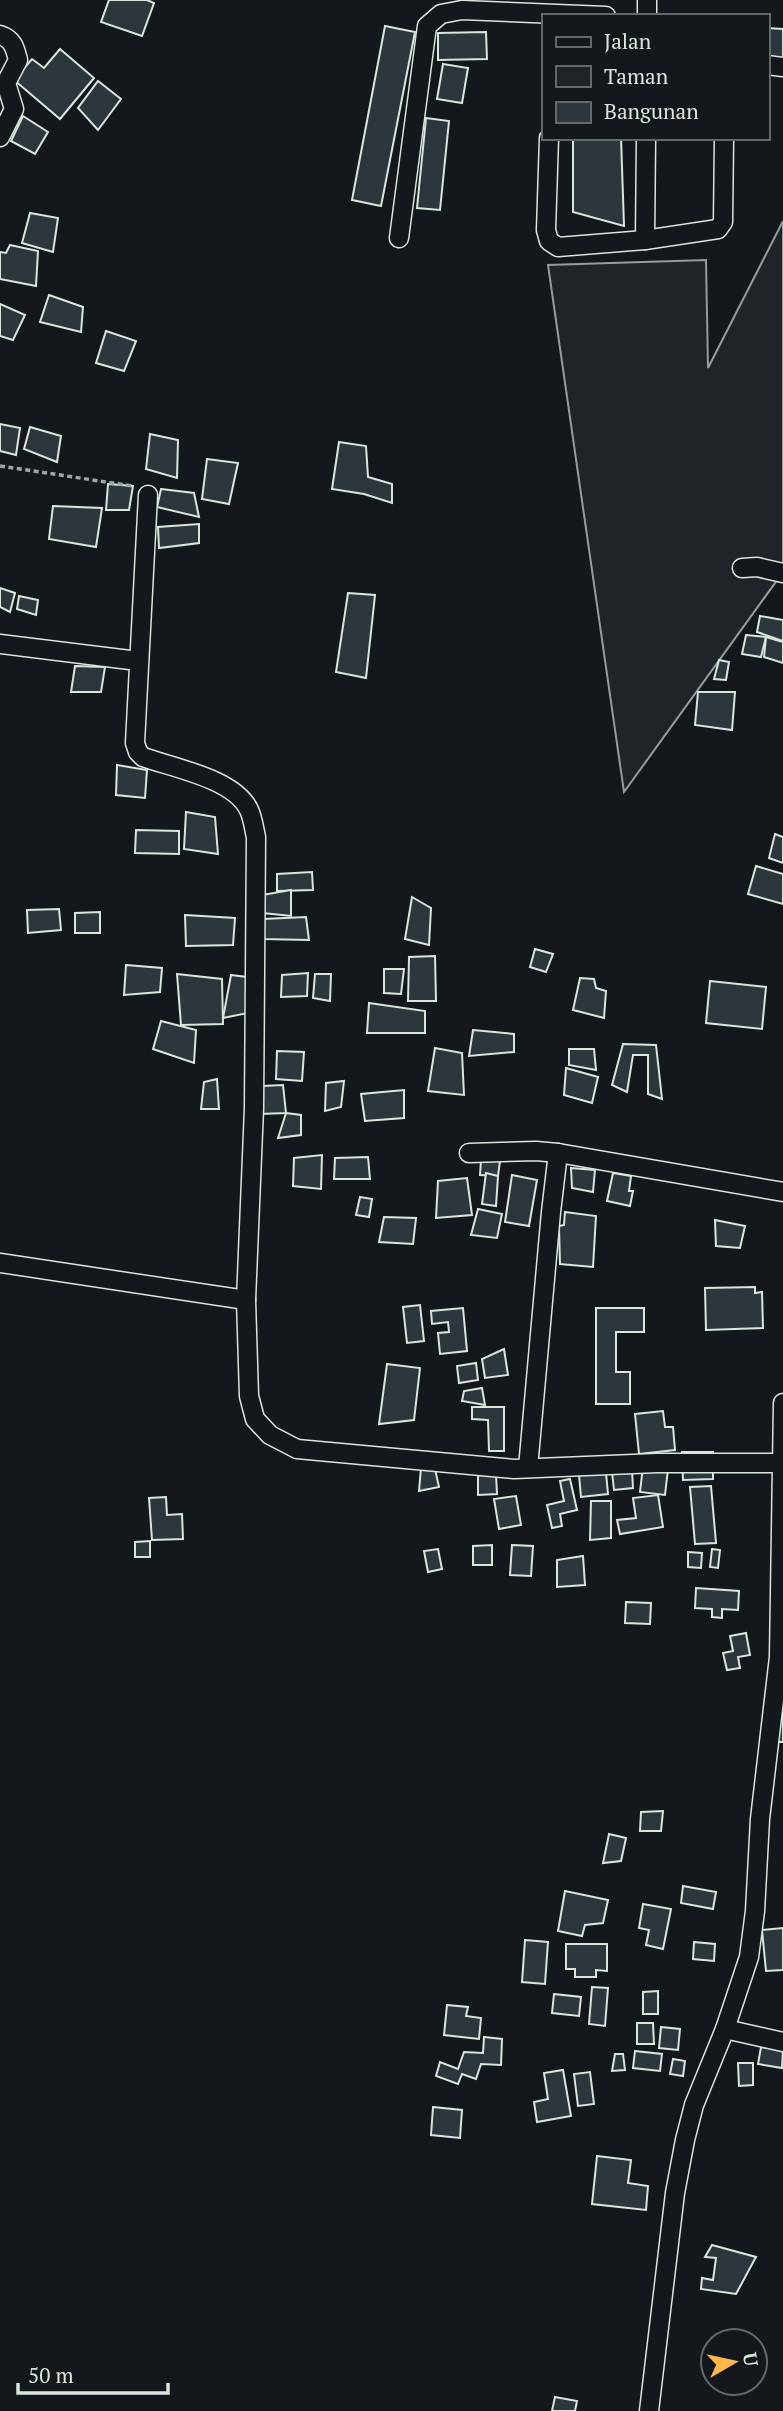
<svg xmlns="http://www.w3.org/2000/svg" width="783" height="2411" font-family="'PT Serif',serif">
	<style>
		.green { fill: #202428; stroke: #939e99; stroke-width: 2 }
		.building { fill: #2c363c; stroke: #d8e6dc; stroke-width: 2 }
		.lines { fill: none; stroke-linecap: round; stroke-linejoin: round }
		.street-casing { stroke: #d8e6dc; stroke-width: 21 }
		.path { stroke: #9da8a2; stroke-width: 3.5; stroke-dasharray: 5 3.5; stroke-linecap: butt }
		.street { stroke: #14181c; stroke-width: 18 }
	</style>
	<rect width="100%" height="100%" fill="#14181c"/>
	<path class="green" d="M 783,221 L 783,572 L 624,792 L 548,265 L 706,260 L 708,368 Z"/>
	<g class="building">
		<path d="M 109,0 L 147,0 L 154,3 L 142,36 L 101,22 Z"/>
		<path d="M 385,26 L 415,32 L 381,206 L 352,200 Z"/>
		<path d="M 767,28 L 783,29 L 783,58 L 767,58 Z"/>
		<path d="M 486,32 L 487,59 L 438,60 L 438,33 Z"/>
		<path d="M 60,49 L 94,78 L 60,119 L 14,80 L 32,59 L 44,68 Z"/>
		<path d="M 443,64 L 468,68 L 462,103 L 437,99 Z"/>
		<path d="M 98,81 L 121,99 L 98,130 L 78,108 Z"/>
		<path d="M 23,116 L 48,132 L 35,154 L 11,141 Z"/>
		<path d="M 426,118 L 449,121 L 440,210 L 417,208 Z"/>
		<path d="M 573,138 L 621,138 L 624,226 L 573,212 Z"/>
		<path d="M 30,213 L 58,218 L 53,252 L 22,243 Z"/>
		<path d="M 10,245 L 38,251 L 36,286 L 0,279 L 0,252 L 6,253 Z"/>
		<path d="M 49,295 L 83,307 L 81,332 L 40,322 Z"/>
		<path d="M 0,304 L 25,315 L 13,340 L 0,336 Z"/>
		<path d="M 106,331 L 136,341 L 124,371 L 96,363 Z"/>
		<path d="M 0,424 L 20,428 L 16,455 L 0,451 Z"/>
		<path d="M 30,427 L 61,436 L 57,462 L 24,449 Z"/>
		<path d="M 150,434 L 178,440 L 177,478 L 146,469 Z"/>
		<path d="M 339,442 L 366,446 L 368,477 L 392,484 L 392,503 L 364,494 L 332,489 Z"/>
		<path d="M 207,459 L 238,463 L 229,504 L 202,499 Z"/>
		<path d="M 108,484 L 133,486 L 129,510 L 106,510 Z"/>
		<path d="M 161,489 L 194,493 L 199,517 L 157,507 Z"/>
		<path d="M 53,506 L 102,508 L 96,547 L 49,539 Z"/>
		<path d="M 199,524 L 199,543 L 159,548 L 158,527 Z"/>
		<path d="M 0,588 L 15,593 L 10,612 L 0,607 Z"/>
		<path d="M 348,593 L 375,595 L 366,678 L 336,672 Z"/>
		<path d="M 19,596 L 38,600 L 36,615 L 17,609 Z"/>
		<path d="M 760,616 L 783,620 L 783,641 L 757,632 Z"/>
		<path d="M 746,635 L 766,637 L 761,657 L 742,654 Z"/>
		<path d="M 766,637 L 783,642 L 783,663 L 764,657 Z"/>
		<path d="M 719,660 L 729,662 L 726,680 L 714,679 Z"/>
		<path d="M 75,666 L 105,667 L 101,692 L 71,692 Z"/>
		<path d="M 698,692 L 735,692 L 732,730 L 695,725 Z"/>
		<path d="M 117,765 L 147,770 L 145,798 L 116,795 Z"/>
		<path d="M 186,812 L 215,817 L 218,854 L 184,849 Z"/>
		<path d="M 136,830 L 179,831 L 179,854 L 135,853 Z"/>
		<path d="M 775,834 L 783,837 L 783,863 L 769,858 Z"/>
		<path d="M 756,866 L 783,874 L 783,904 L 748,894 Z"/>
		<path d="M 312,872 L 313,890 L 277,891 L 277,874 Z"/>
		<path d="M 291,890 L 291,916 L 263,913 L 262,895 Z"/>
		<path d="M 412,897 L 431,908 L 429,945 L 405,939 Z"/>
		<path d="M 59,909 L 61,930 L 28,933 L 27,910 Z"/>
		<path d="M 100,912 L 100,933 L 75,933 L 75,913 Z"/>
		<path d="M 185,915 L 235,918 L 233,945 L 186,946 Z"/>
		<path d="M 306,917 L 309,940 L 262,939 L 263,919 Z"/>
		<path d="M 535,949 L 553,954 L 546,972 L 530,967 Z"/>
		<path d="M 435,956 L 436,1001 L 408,1001 L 409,957 Z"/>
		<path d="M 126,965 L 162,968 L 160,992 L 124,995 Z"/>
		<path d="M 384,969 L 404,969 L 401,994 L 384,993 Z"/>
		<path d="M 308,973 L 307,996 L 281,997 L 282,975 Z"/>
		<path d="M 177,974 L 222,979 L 223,1024 L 181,1025 Z"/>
		<path d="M 315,974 L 331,974 L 330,1001 L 313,998 Z"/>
		<path d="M 231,975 L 255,978 L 248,1013 L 223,1018 Z"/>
		<path d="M 580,978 L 594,979 L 596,988 L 606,991 L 604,1018 L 573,1010 Z"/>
		<path d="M 710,981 L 766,987 L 762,1029 L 706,1023 Z"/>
		<path d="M 369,1003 L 425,1011 L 425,1033 L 367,1033 Z"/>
		<path d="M 161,1021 L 196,1030 L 194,1063 L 153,1049 Z"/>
		<path d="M 473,1030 L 514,1034 L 514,1052 L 469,1056 Z"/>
		<path d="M 623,1044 L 656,1045 L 662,1099 L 648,1094 L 648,1055 L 633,1055 L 627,1092 L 612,1085 Z"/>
		<path d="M 435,1048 L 462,1053 L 464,1095 L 428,1091 Z"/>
		<path d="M 569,1049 L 594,1049 L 596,1070 L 569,1065 Z"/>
		<path d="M 277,1051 L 304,1052 L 302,1081 L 276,1079 Z"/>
		<path d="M 566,1068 L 598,1077 L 592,1103 L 564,1095 Z"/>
		<path d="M 217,1079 L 219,1109 L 201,1109 L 204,1082 Z"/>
		<path d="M 344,1081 L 341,1107 L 325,1111 L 326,1083 Z"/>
		<path d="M 283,1085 L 286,1113 L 260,1114 L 262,1086 Z"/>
		<path d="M 404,1090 L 404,1118 L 365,1121 L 361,1094 Z"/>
		<path d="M 286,1113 L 301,1115 L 301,1135 L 278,1138 Z"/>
		<path d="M 322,1155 L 321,1189 L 293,1186 L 294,1158 Z"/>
		<path d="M 368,1157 L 370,1179 L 334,1179 L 335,1158 Z"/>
		<path d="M 481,1160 L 500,1161 L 498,1176 L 480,1175 Z"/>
		<path d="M 571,1168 L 595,1170 L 593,1192 L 572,1188 Z"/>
		<path d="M 486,1173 L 498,1176 L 496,1206 L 482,1204 Z"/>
		<path d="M 613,1173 L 631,1176 L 629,1191 L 633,1191 L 630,1206 L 607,1201 Z"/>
		<path d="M 512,1175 L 537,1180 L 529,1226 L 505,1222 Z"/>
		<path d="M 467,1178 L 472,1215 L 436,1218 L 438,1181 Z"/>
		<path d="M 360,1197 L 372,1199 L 369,1217 L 356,1215 Z"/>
		<path d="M 478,1209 L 502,1214 L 497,1238 L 471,1235 Z"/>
		<path d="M 565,1212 L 596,1216 L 593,1267 L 560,1264 L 559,1226 L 564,1225 Z"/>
		<path d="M 384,1217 L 416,1218 L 413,1244 L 379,1242 Z"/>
		<path d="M 715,1220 L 745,1226 L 740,1248 L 716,1246 Z"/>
		<path d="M 755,1287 L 755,1293 L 762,1292 L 763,1328 L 706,1330 L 705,1288 Z"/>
		<path d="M 420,1305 L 424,1341 L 407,1343 L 403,1307 Z"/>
		<path d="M 463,1308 L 467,1351 L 440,1354 L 438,1333 L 449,1332 L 448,1322 L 432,1324 L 431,1311 Z"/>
		<path d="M 596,1308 L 644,1308 L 644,1332 L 616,1332 L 616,1372 L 630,1372 L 630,1404 L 596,1404 Z"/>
		<path d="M 504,1349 L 508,1375 L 485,1378 L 482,1359 Z"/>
		<path d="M 476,1363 L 478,1380 L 459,1383 L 457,1366 Z"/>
		<path d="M 387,1364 L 420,1368 L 414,1420 L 379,1424 Z"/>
		<path d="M 482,1388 L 485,1405 L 462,1401 L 464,1391 Z"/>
		<path d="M 472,1407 L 504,1407 L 504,1451 L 489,1451 L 488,1420 L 472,1419 Z"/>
		<path d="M 663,1411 L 665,1427 L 673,1427 L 675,1450 L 639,1454 L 635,1414 Z"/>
		<path d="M 682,1452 L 713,1452 L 713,1479 L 683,1480 Z"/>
		<path d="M 643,1466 L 668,1469 L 665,1495 L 640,1492 Z"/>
		<path d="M 421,1468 L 435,1469 L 439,1487 L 419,1491 Z"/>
		<path d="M 632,1470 L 633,1488 L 614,1490 L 612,1472 Z"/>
		<path d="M 606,1473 L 608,1494 L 581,1497 L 579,1475 Z"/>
		<path d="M 478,1474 L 496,1474 L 497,1494 L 478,1495 Z"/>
		<path d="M 570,1479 L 577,1510 L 560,1514 L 562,1526 L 552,1528 L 547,1505 L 564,1501 L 560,1481 Z"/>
		<path d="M 711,1486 L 716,1543 L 695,1544 L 690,1487 Z"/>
		<path d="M 658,1495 L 663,1527 L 620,1534 L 617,1520 L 636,1518 L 633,1498 Z"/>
		<path d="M 516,1496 L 521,1525 L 499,1529 L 494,1499 Z"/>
		<path d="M 166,1497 L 167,1515 L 182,1514 L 183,1539 L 152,1540 L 149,1498 Z"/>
		<path d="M 591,1501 L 611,1501 L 611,1538 L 590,1540 Z"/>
		<path d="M 150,1541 L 150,1557 L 135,1557 L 135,1542 Z"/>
		<path d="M 492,1545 L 492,1565 L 473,1565 L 473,1546 Z"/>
		<path d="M 512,1545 L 533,1546 L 531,1576 L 510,1575 Z"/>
		<path d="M 438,1549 L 442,1569 L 428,1572 L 424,1551 Z"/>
		<path d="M 712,1549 L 720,1550 L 718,1568 L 710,1567 Z"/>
		<path d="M 688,1552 L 702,1553 L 701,1568 L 688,1567 Z"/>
		<path d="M 583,1556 L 585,1585 L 557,1587 L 557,1560 Z"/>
		<path d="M 696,1588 L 739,1591 L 738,1610 L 722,1609 L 722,1618 L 712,1617 L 712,1609 L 695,1608 Z"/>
		<path d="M 626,1602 L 651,1603 L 650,1624 L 625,1623 Z"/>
		<path d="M 746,1633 L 750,1655 L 738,1657 L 740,1668 L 727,1670 L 723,1653 L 733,1651 L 730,1636 Z"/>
		<path d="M 783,1683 L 783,1742 L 778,1742 Z"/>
		<path d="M 663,1811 L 661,1831 L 640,1831 L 641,1812 Z"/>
		<path d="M 609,1834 L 626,1838 L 621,1861 L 603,1863 Z"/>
		<path d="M 683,1886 L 716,1892 L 713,1909 L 681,1903 Z"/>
		<path d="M 565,1891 L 608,1900 L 603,1923 L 585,1925 L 582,1936 L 558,1931 Z"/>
		<path d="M 643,1904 L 671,1909 L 663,1949 L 646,1945 L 649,1930 L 639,1928 Z"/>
		<path d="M 783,1928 L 783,1970 L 766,1971 L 762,1930 Z"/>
		<path d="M 525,1940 L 548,1942 L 545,1984 L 522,1982 Z"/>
		<path d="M 694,1942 L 715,1944 L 714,1961 L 693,1959 Z"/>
		<path d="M 566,1944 L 607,1944 L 607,1971 L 596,1970 L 596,1977 L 575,1977 L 575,1969 L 566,1969 Z"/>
		<path d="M 592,1987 L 608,1988 L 605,2026 L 589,2024 Z"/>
		<path d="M 658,1991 L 658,2014 L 643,2014 L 643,1992 Z"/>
		<path d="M 554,1994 L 581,1997 L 579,2016 L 552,2013 Z"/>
		<path d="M 447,2005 L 468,2007 L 466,2016 L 481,2018 L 479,2039 L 444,2035 Z"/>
		<path d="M 637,2023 L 653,2023 L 654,2044 L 637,2044 Z"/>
		<path d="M 661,2027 L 680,2029 L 678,2050 L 659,2048 Z"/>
		<path d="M 484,2037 L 502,2039 L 501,2065 L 481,2064 L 476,2079 L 462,2074 L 458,2084 L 436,2076 L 440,2062 L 458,2069 L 464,2052 L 483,2053 Z"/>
		<path d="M 761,2047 L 783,2050 L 782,2068 L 758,2064 Z"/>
		<path d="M 635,2051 L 662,2054 L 660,2071 L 633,2068 Z"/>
		<path d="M 615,2054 L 623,2054 L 625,2070 L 612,2071 Z"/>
		<path d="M 673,2059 L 685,2061 L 683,2076 L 670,2074 Z"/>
		<path d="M 738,2063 L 753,2063 L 753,2085 L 739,2086 Z"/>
		<path d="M 563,2070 L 571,2116 L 537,2122 L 534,2102 L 548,2099 L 544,2073 Z"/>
		<path d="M 590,2072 L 594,2104 L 578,2106 L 574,2074 Z"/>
		<path d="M 433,2107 L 462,2110 L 460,2138 L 431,2135 Z"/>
		<path d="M 597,2156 L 631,2160 L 628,2183 L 648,2186 L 646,2210 L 592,2204 Z"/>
		<path d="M 712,2245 L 756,2257 L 736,2294 L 701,2289 L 702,2278 L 713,2280 L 716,2258 L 705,2257 Z"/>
		<path d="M 555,2397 L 577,2401 L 575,2411 L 552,2411 Z"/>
	</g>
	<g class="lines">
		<g class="street-casing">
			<g id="street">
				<path d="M 647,0 L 647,16"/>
				<path d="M 0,35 C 13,39 15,48 18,60 L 6,83 L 14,109 L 0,137"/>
				<path d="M 767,65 L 783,67"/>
				<path d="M 549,138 L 546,230 L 549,241 L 558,247 L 645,240 L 718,229 L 723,222 L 724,138"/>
				<path d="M 399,238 L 427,26 L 441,14 L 462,10 L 606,16"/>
				<path d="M 645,240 L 646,138"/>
				<path d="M 148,495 L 135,743 L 138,752 L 143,757 C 174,768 235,779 249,810 C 253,818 254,829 256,837 L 254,1108 L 246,1300 L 249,1396 L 255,1419 L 270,1435 L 297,1449 L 514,1469 L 657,1463 L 782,1463"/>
				<path d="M 742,568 L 757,567 L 783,573"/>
				<path d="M 0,644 L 138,661"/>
				<path d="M 469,1153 L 536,1151 L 558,1153 L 783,1192"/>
				<path d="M 0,1263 L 246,1300"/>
				<path d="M 528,1468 L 551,1212 L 558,1153"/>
				<path d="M 725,2029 L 783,2042"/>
				<path d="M 649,2411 L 675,2193 L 685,2140 L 694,2105 L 725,2029 L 749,1957 L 755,1911 L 760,1819 L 779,1657 L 783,1403"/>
			</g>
		</g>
		<path class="path" d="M 0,466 L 133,486"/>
		<use href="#street" class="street"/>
	</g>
	<rect x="542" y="14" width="228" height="126" fill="#14181c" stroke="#626a69" stroke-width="2"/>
	<rect x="556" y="37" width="35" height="10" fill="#14181c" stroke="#626a69" stroke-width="2"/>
	<text x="604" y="49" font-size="21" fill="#d8e6dc">Jalan</text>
	<rect x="556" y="66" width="35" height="21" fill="#202428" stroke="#626a69" stroke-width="2"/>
	<text x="604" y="84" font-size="21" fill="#d8e6dc">Taman</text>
	<rect x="556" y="102" width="35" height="21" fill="#2c363c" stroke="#626a69" stroke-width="2"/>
	<text x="604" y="119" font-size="21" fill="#d8e6dc">Bangunan</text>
	<g transform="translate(734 2362) rotate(81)"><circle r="33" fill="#14181c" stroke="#626a69" stroke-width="2"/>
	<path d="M0-5L12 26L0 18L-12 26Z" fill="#ffb74d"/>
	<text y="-10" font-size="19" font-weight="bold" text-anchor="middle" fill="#d8e6dc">U</text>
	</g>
	<path d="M18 2383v10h150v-10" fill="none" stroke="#d8e6dc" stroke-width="3.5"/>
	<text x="28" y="2383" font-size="21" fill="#d8e6dc" stroke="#14181c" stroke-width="5" paint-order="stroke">50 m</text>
</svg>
